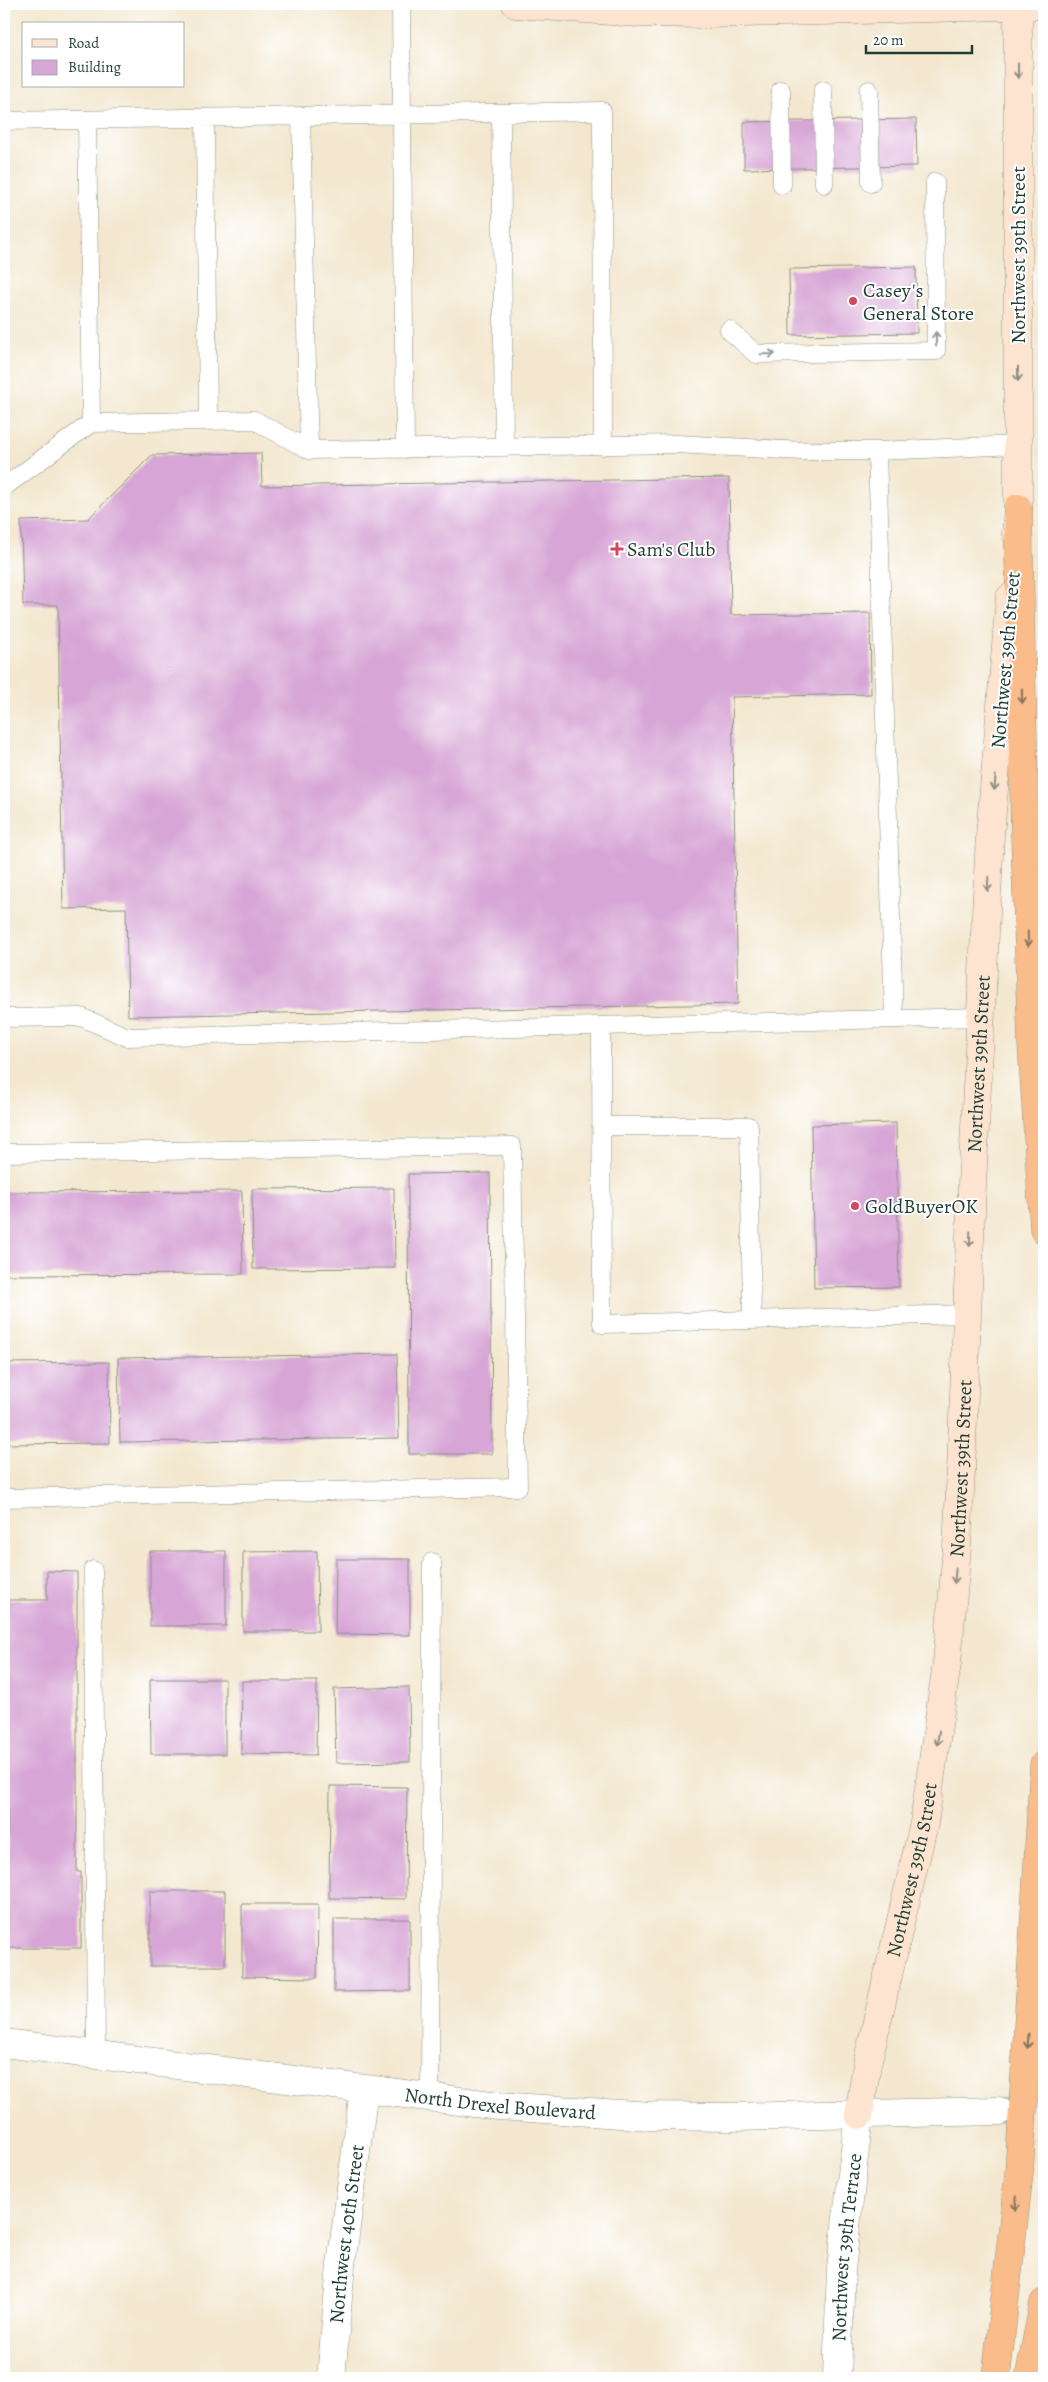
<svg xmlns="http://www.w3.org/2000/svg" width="1048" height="2382" font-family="Alegreya,serif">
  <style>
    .building { fill: #d7a5d6 }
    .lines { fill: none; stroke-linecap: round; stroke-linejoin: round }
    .tertiary-tunnel { stroke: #c9c5b0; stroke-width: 28; stroke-dasharray: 28 14; stroke-linecap: butt }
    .service-casing { stroke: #899282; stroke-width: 19 }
    .minor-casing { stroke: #899282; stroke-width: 29 }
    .tertiary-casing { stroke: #899282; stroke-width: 29 }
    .secondary-casing { stroke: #899282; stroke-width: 29 }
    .motorway-casing { stroke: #899282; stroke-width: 29 }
    .service { stroke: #fff; stroke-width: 18 }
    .minor { stroke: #fff; stroke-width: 28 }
    .tertiary { stroke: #fff; stroke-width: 28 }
    .secondary { stroke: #fde4d1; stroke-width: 28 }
    .motorway { stroke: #fabc8b; stroke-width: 28 }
    .oneway { stroke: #8e9082 }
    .oneway2 { stroke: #8f9e9a }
    .oneway3 { stroke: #82765b }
    .poi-dot { fill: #d1495b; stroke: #fff; stroke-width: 2 }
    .labels { text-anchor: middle; stroke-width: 4; stroke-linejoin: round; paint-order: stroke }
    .street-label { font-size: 20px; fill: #1f3d34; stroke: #fff }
    .poi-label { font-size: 20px; fill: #1f3d34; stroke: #fff; text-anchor: start }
  </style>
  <rect width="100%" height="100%" fill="#fff"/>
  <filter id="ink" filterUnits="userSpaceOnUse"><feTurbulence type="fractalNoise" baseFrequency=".02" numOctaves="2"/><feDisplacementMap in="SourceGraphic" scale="10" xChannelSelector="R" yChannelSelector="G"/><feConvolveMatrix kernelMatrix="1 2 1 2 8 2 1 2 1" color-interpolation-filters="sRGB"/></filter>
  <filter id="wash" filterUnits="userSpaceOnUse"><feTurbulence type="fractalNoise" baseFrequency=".0096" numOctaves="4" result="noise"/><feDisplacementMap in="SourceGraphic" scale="20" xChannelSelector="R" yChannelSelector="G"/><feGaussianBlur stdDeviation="1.12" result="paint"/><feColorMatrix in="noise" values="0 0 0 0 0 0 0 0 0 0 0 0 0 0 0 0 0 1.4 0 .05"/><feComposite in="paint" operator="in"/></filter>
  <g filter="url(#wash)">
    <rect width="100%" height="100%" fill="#f3e7cf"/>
    <g id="blocks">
      <path class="building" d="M916 119 917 166 744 169V122Z
        M916 267 917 333 790 335 789 269Z
        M261 453 262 486 729 478 731 615 870 613 871 694 732 697 738 1004 128 1016 126 908 63 909 58 605H23L21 521 88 519 152 455Z
        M896 1123 899 1287 814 1288 811 1125Z
        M490 1173 492 1454H409L408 1174Z
        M394 1188 395 1268 253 1269 252 1189Z
        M242 1191 243 1274 4 1275V1192Z
        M397 1354 399 1438 120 1442 118 1358Z
        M109 1362 110 1443 4 1444V1363Z
        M150 1551H226V1626H150Z
        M317 1551 318 1631H243V1552Z
        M336 1559H410V1635L335 1634Z
        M47 1571 77 1572V1872H81V1948H8L7 1600H47Z
        M150 1679H225V1754H151Z
        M242 1681H317L316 1755 241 1754Z
        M409 1687 410 1762 336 1763 334 1689Z
        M330 1786 407 1787 406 1899 329 1898Z
        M150 1891H225V1966H150Z
        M242 1904H318L317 1978 242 1977Z
        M334 1919H410V1991L334 1992Z"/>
    </g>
  </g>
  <g filter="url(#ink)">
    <use href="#blocks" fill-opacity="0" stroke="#899282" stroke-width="1"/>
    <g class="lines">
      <path class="tertiary-tunnel" d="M1001 2111 1044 2110"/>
      <defs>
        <path id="service" d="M401 4 405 449
          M781 90 782 185
          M823 90 824 184
          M869 90 871 183
          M501 113 504 447
          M301 116 309 450
          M205 118 208 421
          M87 120 91 423
          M4 121 602 111 603 446
          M729 330 756 354 936 351 935 182
          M877 451 894 1019
          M4 487 91 423 254 420 309 450 677 444 803 451H877L1018 445
          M4 1016V1018L81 1017 127 1037 982 1017
          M601 1026 602 1324 967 1314
          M601 1126H749L752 1319
          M4 1153 512 1146 518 1487 4 1498
          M93 1570 96 2056
          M430 2098 432 1562"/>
        <g id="minor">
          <path id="s1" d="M331 2378 341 2265 364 2090"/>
        </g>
        <g id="tertiary">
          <path id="s2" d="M4 2043 499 2106 651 2116 731 2117 999 2111"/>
          <path id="s3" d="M837 2378 841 2269 859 2115"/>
        </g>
        <g id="secondary">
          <path d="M516 4 639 13 705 14 1044 5"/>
          <path d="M1016 533 1018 508V4"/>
          <path id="s4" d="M859 2115 867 2064 924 1823 947 1663 957 1547 961 1471 972 1185 990 836 1010 598"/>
        </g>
        <path id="motorway" d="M1018 508 1025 838 1032 1045 1044 1229
          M996 2378 1019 2173 1044 1765
          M1029 2378 1044 2303"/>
      </defs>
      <use href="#service" class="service-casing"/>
      <use href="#minor" class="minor-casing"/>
      <use href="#tertiary" class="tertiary-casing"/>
      <use href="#secondary" class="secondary-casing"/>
      <use href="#motorway" class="motorway-casing"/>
      <use href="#service" class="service"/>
      <use href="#minor" class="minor"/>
      <use href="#tertiary" class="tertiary"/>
      <use href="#secondary" class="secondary"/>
      <use href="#motorway" class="motorway"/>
    </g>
    <defs><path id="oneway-shaft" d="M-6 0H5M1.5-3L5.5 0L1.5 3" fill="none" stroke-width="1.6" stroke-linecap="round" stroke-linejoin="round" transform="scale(1.25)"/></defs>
    <g class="oneway">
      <use href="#oneway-shaft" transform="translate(1018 71) rotate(90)"/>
      <use href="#oneway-shaft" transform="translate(1018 374) rotate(90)"/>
      <use href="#oneway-shaft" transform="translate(995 783) rotate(95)"/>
      <use href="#oneway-shaft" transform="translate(988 884) rotate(93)"/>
      <use href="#oneway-shaft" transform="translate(970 1239) rotate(92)"/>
      <use href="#oneway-shaft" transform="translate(955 1576) rotate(95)"/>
      <use href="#oneway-shaft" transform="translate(938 1738) rotate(98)"/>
    </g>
    <g class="oneway2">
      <use href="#oneway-shaft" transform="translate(936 339) rotate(-91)"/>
      <use href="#oneway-shaft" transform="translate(768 354) rotate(-1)"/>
    </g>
    <g class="oneway3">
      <use href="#oneway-shaft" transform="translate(1022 696) rotate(89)"/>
      <use href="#oneway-shaft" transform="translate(1028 939) rotate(88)"/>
      <use href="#oneway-shaft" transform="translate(1028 2041) rotate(94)"/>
      <use href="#oneway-shaft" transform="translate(1016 2203) rotate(96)"/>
    </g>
  </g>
  <g class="poi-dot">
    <circle cx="853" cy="301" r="5"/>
    <path d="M614.5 541.5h5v5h5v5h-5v5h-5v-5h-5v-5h5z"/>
    <circle cx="855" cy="1206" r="5"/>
  </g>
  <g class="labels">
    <g class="street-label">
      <text transform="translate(1018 255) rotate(-90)" y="7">Northwest 39th Street</text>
      <text transform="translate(1005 660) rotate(-85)" y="7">Northwest 39th Street</text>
      <text dy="7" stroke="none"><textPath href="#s4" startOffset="1061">Northwest 39th Street</textPath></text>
      <text dy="7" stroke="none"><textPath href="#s4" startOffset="656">Northwest 39th Street</textPath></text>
      <text dy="7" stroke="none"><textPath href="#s4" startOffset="251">Northwest 39th Street</textPath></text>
      <text dy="7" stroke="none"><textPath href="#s2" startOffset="500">North Drexel Boulevard</textPath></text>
      <text dy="7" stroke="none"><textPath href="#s1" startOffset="145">Northwest 40th Street</textPath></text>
      <text dy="7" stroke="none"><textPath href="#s3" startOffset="131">Northwest 39th Terrace</textPath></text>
    </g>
    <g class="poi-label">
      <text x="863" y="297">Casey's<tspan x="863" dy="23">General Store</tspan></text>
      <text x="627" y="556">Sam's Club</text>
      <text x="865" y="1213">GoldBuyerOK</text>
    </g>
  </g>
  <rect width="1048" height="2382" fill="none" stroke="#fff" stroke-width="20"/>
  <rect x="22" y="22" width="162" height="65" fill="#ffffff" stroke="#a5b1ae"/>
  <rect x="32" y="39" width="25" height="8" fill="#fde4d1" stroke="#a5b1ae"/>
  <text x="68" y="48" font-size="15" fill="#1f3d34">Road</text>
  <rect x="32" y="60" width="25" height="15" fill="#d7a5d6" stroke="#a5b1ae"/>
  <text x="68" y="72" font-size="15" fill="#1f3d34">Building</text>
  <path d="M866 45v8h106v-8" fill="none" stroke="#1f3d34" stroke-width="2.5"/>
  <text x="873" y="45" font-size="15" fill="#1f3d34" stroke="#ffffff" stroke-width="4" paint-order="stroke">20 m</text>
</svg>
